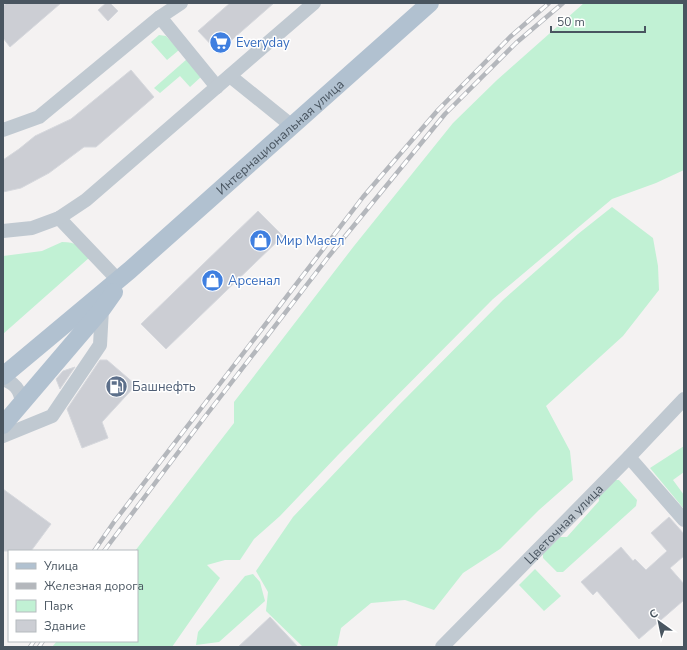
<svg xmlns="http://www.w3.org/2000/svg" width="687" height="650" font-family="'Nunito Sans',sans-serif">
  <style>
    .green { fill: #c1f1d4 }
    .building { fill: #ccced4; stroke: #d6d8dd }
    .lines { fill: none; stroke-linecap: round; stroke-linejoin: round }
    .minor { stroke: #c0c9d1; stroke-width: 14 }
    .major { stroke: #b1c1d0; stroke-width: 18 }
    .rail-casing { stroke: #b4b7bc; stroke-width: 4.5 }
    .rail { stroke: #fff; stroke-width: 3; stroke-dasharray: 9; stroke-linecap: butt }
    .labels { text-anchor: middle; stroke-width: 3; stroke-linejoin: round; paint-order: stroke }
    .shop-label { font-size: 13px; fill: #366cbe; stroke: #fff; text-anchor: start }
    .street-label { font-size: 13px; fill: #495560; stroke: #fff }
    .service-label { font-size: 13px; fill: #4e5e75; stroke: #fff; text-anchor: start }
  </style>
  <rect width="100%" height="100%" fill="#f4f2f2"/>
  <path class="green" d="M584 3H684V170L656 183 612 199 493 299 338 455 280 516 254 539 240 560H225L207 565 220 578 172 647H52L57 641H137V551H135L234 423V402L354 246 453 123 497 80Z
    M159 35 166 36 179 50 167 60 151 42Z
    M187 59 202 76 190 87 180 76 160 93 154 88Z
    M612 207 653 238 658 266 659 290 623 336 546 406 570 451 573 480 539 510 500 549 463 573 434 610 405 600 371 603 341 628 337 647H303L266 611 268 592 256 571 293 517 398 406 503 300 578 234Z
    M62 242C77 242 81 247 90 257L3 334V256L42 251Z
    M684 446V472L673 480 684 495V509L650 468Z
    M613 480H619L637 500 636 506 563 572H557L543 558V554L560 537H567L599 501 598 493Z
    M535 569 561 596 544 611 519 585Z
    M253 574 260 582 265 601 219 642 196 645 198 632 245 576Z"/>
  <path class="building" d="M7 3H61L10 47 3 38V6Z
    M106 3H110L118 11 108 21 98 10Z
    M230 3H274L218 52 198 31Z
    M131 70 154 97 96 147H84L49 173 21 188 3 192V160L19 149 35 136 71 119Z
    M258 211 283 236 166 349 141 324Z
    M100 360H107L136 385 102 422 108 438 82 448 67 409Z
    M75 367 60 389 56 379 63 371Z
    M3 489 51 524 31 551H3Z
    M669 517 684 534V556L670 568 684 584V600L639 639 597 591 593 595 581 582 621 547 633 561 635 559 646 570 667 551 651 533Z
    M270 617 298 647H238Z"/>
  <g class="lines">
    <g class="minor">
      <path d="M160 17 217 87"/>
      <path d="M230 76 292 126"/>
      <path d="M3 130 39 117 160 17 181 3"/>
      <path d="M59 218 118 280"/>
      <path d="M3 231 32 228 59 218 86 200 314 3"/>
      <path d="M3 379C15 383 20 390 22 402"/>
      <path d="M3 436 52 416 100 345 102 309"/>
      <path d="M629 457 684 520"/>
      <path id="s1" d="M442 647 629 457 684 399"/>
    </g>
    <g class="major">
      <path id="s2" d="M3 376 130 270 430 3"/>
      <path d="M3 425 102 309 114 292"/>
    </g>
    <defs>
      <path id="rail" d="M94 551 114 522 363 197 438 110 510 37 549 3
        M104 551 204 418 329 256 445 114 516 43 563 3
        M30 647 34 641
        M39 647 43 641"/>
    </defs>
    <use href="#rail" class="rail-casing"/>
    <use href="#rail" class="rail"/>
  </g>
  <defs>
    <symbol id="supermarket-disc" viewBox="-11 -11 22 22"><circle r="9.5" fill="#3f7fe0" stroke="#fff"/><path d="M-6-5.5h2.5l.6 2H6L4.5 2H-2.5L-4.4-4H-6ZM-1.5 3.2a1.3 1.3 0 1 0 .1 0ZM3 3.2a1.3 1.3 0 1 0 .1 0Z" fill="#fff"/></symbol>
    <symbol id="shop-disc" viewBox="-11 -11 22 22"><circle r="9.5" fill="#3f7fe0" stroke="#fff"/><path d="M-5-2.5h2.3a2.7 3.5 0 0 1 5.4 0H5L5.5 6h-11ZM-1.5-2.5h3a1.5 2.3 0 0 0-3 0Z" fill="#fff"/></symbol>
    <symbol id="fuel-disc" viewBox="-11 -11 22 22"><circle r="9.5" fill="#5c6f8a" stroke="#fff"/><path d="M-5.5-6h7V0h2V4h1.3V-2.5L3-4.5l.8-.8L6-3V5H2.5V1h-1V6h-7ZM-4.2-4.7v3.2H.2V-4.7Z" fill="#fff"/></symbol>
  </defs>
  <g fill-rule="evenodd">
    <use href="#supermarket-disc" x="208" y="30" width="25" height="25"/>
    <use href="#shop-disc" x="248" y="228" width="25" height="25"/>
    <use href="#shop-disc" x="200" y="268" width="25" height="25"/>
    <use href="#fuel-disc" x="104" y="374" width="25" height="25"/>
  </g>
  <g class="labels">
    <g class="shop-label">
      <text x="236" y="47">Everyday</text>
      <text x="276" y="245">Мир Масел</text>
      <text x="228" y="285">Арсенал</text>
    </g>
    <g class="street-label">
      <text dy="5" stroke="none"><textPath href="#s2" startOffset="366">Интернациональная улица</textPath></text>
      <text dy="5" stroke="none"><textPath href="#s1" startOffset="173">Цветочная улица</textPath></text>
    </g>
    <g class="service-label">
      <text x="132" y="391">Башнефть</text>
    </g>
  </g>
  <rect width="687" height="650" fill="none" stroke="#495560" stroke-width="8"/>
  <rect x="8" y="550" width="130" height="92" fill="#ffffff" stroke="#b6bbbf"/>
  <rect x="16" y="563" width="20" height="6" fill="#b1c1d0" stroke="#b6bbbf"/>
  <text x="44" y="570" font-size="12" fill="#495560">Улица</text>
  <rect x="16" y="583" width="20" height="6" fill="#b4b7bc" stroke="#b6bbbf"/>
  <text x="44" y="590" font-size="12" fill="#495560">Железная дорога</text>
  <rect x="16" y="600" width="20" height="12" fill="#c1f1d4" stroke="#b6bbbf"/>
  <text x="44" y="610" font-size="12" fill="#495560">Парк</text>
  <rect x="16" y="620" width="20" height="12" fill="#ccced4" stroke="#b6bbbf"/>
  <text x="44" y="630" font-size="12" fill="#495560">Здание</text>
  <g transform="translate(659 622) rotate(327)" stroke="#ffffff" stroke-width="3" paint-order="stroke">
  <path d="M0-3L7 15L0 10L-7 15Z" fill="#495560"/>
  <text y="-6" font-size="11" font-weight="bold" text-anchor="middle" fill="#495560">С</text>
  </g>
  <path d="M551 26v6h94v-6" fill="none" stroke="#495560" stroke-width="2"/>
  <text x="557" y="26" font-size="12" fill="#495560" stroke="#ffffff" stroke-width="3" paint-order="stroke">50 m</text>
</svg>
